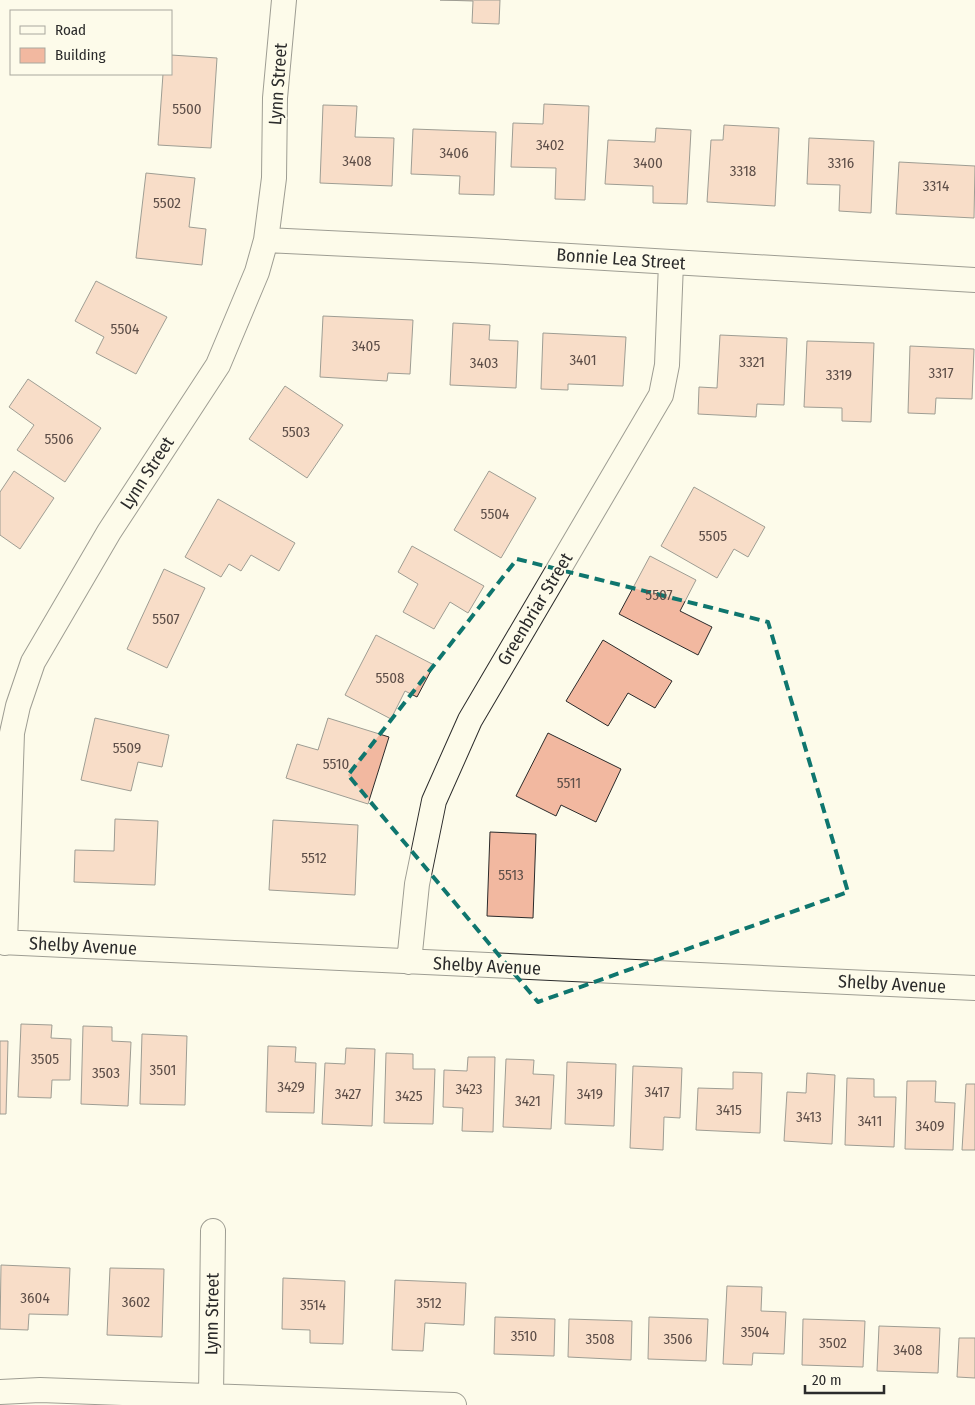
<svg xmlns="http://www.w3.org/2000/svg" width="975" height="1405" font-family="'Fira Sans Condensed',sans-serif">
  <style>
    .building { fill: #f2b8a0; stroke: #2b2b2b }
    .lines { fill: none; stroke-linecap: round; stroke-linejoin: round }
    .minor-casing { stroke: #2b2b2b; stroke-width: 26 }
    .minor { stroke: #fdfbea; stroke-width: 24 }
    .marked { fill: none; stroke: #0f766e; stroke-width: 4; stroke-dasharray: 10 6; stroke-linejoin: round }
    .labels { text-anchor: middle; stroke-width: 4; stroke-linejoin: round; paint-order: stroke }
    .number-label { font-size: 15px; fill: #5d4e48 }
    .street-label { font-size: 18px; fill: #2b2b2b; stroke: #fdfbea }
  </style>
  <rect width="100%" height="100%" fill="#fdfbea"/>
  <path class="building" d="M440 0H500L499 24 472 23 473 1Z
    M171 55 217 58 211 148 158 145 163 74H171Z
    M544 104 589 106 585 200 555 199 556 168 511 167 513 123 543 124Z
    M323 105 357 106 355 137 394 138 392 186 320 183Z
    M724 125 779 128 775 206 707 202 711 140H723Z
    M656 128 691 130 687 204 653 203V186L605 184 608 140 655 142Z
    M413 129 496 132 494 195 459 194 460 176 411 174Z
    M809 138 874 141 871 213 839 211 840 185 807 184Z
    M899 162 975 166 974 218 896 214Z
    M146 173 195 178 189 227 206 229 202 265 136 258Z
    M96 281 167 317 136 374 96 353 104 337 75 321Z
    M323 316 413 320 410 374 388 373 387 381 320 377Z
    M453 323 490 325 489 340 518 341 516 388 450 385Z
    M543 333 626 337 623 386 568 384V390L541 389Z
    M720 335 787 338 784 405 757 404 756 417 698 414 699 387 717 388Z
    M807 341 874 343 871 422 842 421V408L804 407Z
    M910 346 974 349 972 399 936 398 935 414 908 413Z
    M28 379 101 428 65 482 17 450 34 425 9 407Z
    M285 386 343 425 307 478 249 439Z
    M14 471 54 498 20 549 0 535V492Z
    M489 471 536 498 501 558 454 530Z
    M694 487 765 527 748 557 734 549 717 578 661 546Z
    M218 499 295 543 279 571 251 555 241 571 229 564 221 577 185 557Z
    M412 546 484 586 468 613 450 602 434 629 403 612 418 584 398 572Z
    M650 556 696 580 680 611 712 627 698 655 619 614Z
    M164 569 205 588 167 668 127 649Z
    M376 635 434 665 417 697 405 691 391 719 345 695Z
    M603 640 672 681 655 708 628 693 608 726 566 701Z
    M95 718 169 735 162 767 138 762 131 791 81 780Z
    M328 718 389 737 368 804 286 778 297 744 318 750Z
    M548 733 621 769 596 822 561 805 556 816 516 796Z
    M115 819 158 821 155 885 74 882 75 850 114 851Z
    M273 820 358 825 355 895 269 890Z
    M490 832 536 834 533 918 487 916Z
    M21 1024 52 1025 51 1038 71 1039 70 1080H52L51 1098 18 1097Z
    M83 1026 112 1027V1041L131 1042 128 1106 81 1104Z
    M142 1034 187 1036 185 1105 140 1104Z
    M0 1041H8L6 1114H0Z
    M268 1046 296 1047 295 1062 316 1063 314 1113 266 1112Z
    M346 1048 375 1049 372 1126 322 1124 325 1063 345 1064Z
    M386 1053 413 1054V1069H435L433 1124 384 1123Z
    M468 1057H495L493 1132 462 1131 463 1108 443 1107 444 1070 467 1071Z
    M506 1059 534 1060 533 1074 554 1075 551 1129 503 1127Z
    M567 1062 616 1064 614 1126 565 1124Z
    M633 1066 682 1068 680 1118 664 1117 663 1150 630 1148Z
    M733 1072 762 1073 760 1133 696 1130 698 1088 733 1089Z
    M807 1073 835 1075 832 1144 784 1141 787 1092 806 1093Z
    M847 1078 874 1079V1097H896L894 1147 845 1145Z
    M907 1081H936L935 1102 955 1103 953 1150 905 1149Z
    M966 1084H975V1150H962Z
    M1 1265 70 1268 68 1315 29 1314 28 1330 0 1329Z
    M110 1268 164 1269 162 1337 107 1335Z
    M283 1278 345 1281 343 1344 310 1343V1330L282 1329Z
    M395 1280 466 1283 464 1325 425 1323 423 1351 392 1350Z
    M727 1286 762 1287 761 1311 786 1312 784 1354 753 1353 752 1365 723 1364Z
    M495 1317 555 1319 554 1356 494 1354Z
    M649 1317 708 1319 706 1361 648 1359Z
    M569 1319 632 1321 631 1360 568 1357Z
    M803 1319 865 1321 863 1367 802 1365Z
    M879 1326 940 1328 938 1373 877 1371Z
    M959 1338H975V1378L957 1377Z"/>
  <g class="lines">
    <defs>
      <path id="minor" d="M266 240 471 250 975 280
        M0 942 975 988
        M5 943 12 733 18 706 33 662 109 532 218 365 257 272 266 240 274 178 275 98 284 0
        M409 962 417 884 434 801 470 720 661 395 667 365 671 263
        M0 1392 40 1390 454 1405
        M211 1397 213 1231"/>
    </defs>
    <use href="#minor" class="minor-casing"/>
    <use href="#minor" class="minor"/>
  </g>
  <path d="M0 0H975V1405H0ZM517 559 768 622 848 892 538 1002 348 775Z" fill="#fdfbea" fill-opacity=".55" fill-rule="evenodd"/>
  <path class="marked" d="M517 559 768 622 848 892 538 1002 348 775Z"/>
  <g class="labels">
    <g class="number-label">
      <text x="187" y="114">5500</text>
      <text x="550" y="150">3402</text>
      <text x="454" y="158">3406</text>
      <text x="357" y="166">3408</text>
      <text x="648" y="168">3400</text>
      <text x="841" y="168">3316</text>
      <text x="743" y="176">3318</text>
      <text x="936" y="191">3314</text>
      <text x="167" y="208">5502</text>
      <text x="125" y="334">5504</text>
      <text x="366" y="351">3405</text>
      <text x="583" y="365">3401</text>
      <text x="752" y="367">3321</text>
      <text x="484" y="368">3403</text>
      <text x="941" y="378">3317</text>
      <text x="839" y="380">3319</text>
      <text x="296" y="437">5503</text>
      <text x="59" y="444">5506</text>
      <text x="495" y="519">5504</text>
      <text x="713" y="541">5505</text>
      <text x="659" y="600">5507</text>
      <text x="166" y="624">5507</text>
      <text x="390" y="683">5508</text>
      <text x="127" y="753">5509</text>
      <text x="336" y="769">5510</text>
      <text x="569" y="788">5511</text>
      <text x="314" y="863">5512</text>
      <text x="511" y="880">5513</text>
      <text x="45" y="1064">3505</text>
      <text x="163" y="1075">3501</text>
      <text x="106" y="1078">3503</text>
      <text x="291" y="1092">3429</text>
      <text x="469" y="1094">3423</text>
      <text x="657" y="1097">3417</text>
      <text x="348" y="1099">3427</text>
      <text x="590" y="1099">3419</text>
      <text x="409" y="1101">3425</text>
      <text x="528" y="1106">3421</text>
      <text x="729" y="1115">3415</text>
      <text x="809" y="1122">3413</text>
      <text x="870" y="1126">3411</text>
      <text x="930" y="1131">3409</text>
      <text x="35" y="1303">3604</text>
      <text x="136" y="1307">3602</text>
      <text x="429" y="1308">3512</text>
      <text x="313" y="1310">3514</text>
      <text x="755" y="1337">3504</text>
      <text x="524" y="1341">3510</text>
      <text x="600" y="1344">3508</text>
      <text x="678" y="1344">3506</text>
      <text x="833" y="1348">3502</text>
      <text x="908" y="1355">3408</text>
    </g>
    <g class="street-label">
      <text transform="translate(278 84) rotate(-86)" y="6">Lynn Street</text>
      <text transform="translate(621 259) rotate(4)" y="6">Bonnie Lea Street</text>
      <text transform="translate(147 473) rotate(-57)" y="6">Lynn Street</text>
      <text transform="translate(535 609) rotate(-59)" y="6">Greenbriar Street</text>
      <text transform="translate(83 946) rotate(3)" y="6">Shelby Avenue</text>
      <text transform="translate(487 966) rotate(3)" y="6">Shelby Avenue</text>
      <text transform="translate(892 984) rotate(3)" y="6">Shelby Avenue</text>
      <text transform="translate(212 1314) rotate(-89)" y="6">Lynn Street</text>
    </g>
  </g>
  <rect x="10" y="10" width="162" height="65" fill="#fdfbea" stroke="#a9a89e"/>
  <rect x="20" y="26" width="25" height="8" fill="#fdfbea" stroke="#a9a89e"/>
  <text x="55" y="35" font-size="15" fill="#2b2b2b">Road</text>
  <rect x="20" y="48" width="25" height="15" fill="#f2b8a0" stroke="#a9a89e"/>
  <text x="55" y="60" font-size="15" fill="#2b2b2b">Building</text>
  <path d="M805 1385v8h79v-8" fill="none" stroke="#2b2b2b" stroke-width="2.5"/>
  <text x="812" y="1385" font-size="15" fill="#2b2b2b" stroke="#fdfbea" stroke-width="4" paint-order="stroke">20 m</text>
</svg>
